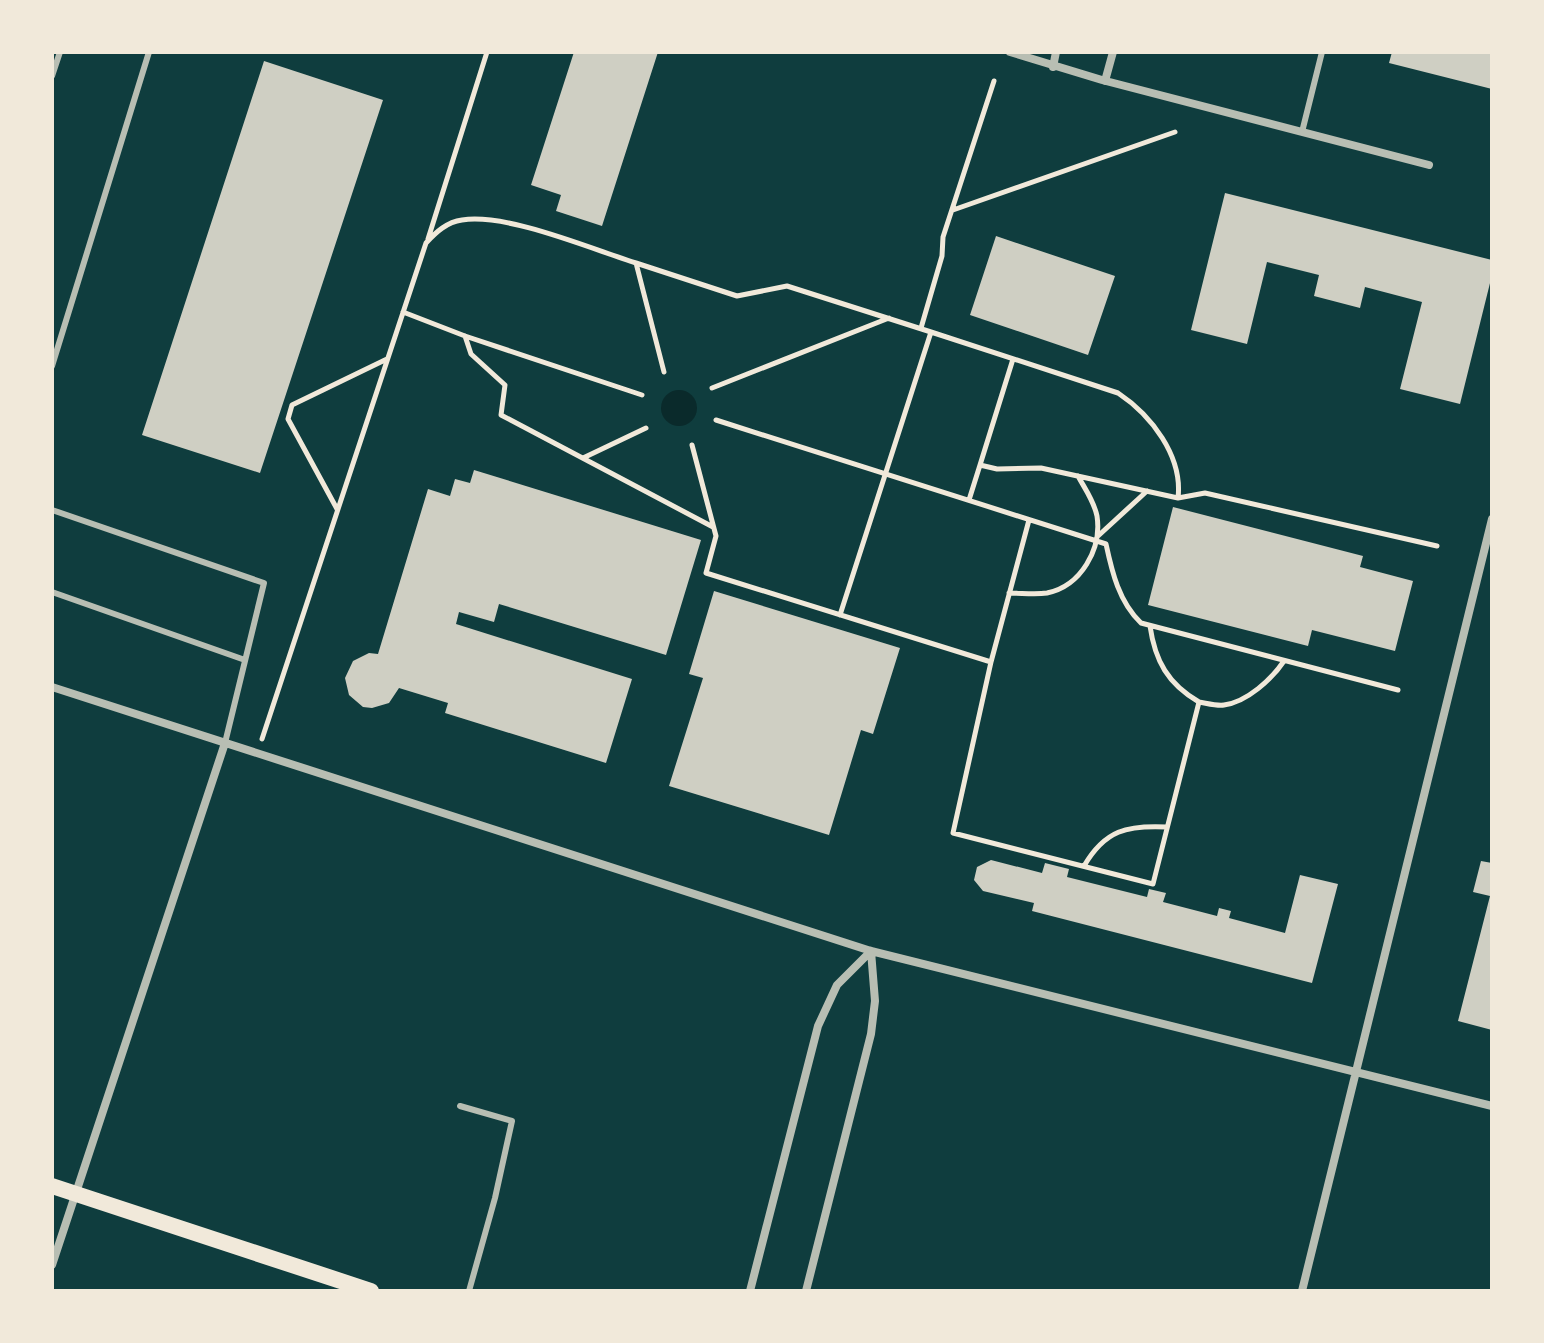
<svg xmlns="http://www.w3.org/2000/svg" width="1544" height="1343" font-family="'Public Sans',sans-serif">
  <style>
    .water { fill: #0a2a2b }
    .building { fill: #cfcfc3 }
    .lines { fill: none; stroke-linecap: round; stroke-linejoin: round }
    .path { stroke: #f1e9da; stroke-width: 5 }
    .service { stroke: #b8beb3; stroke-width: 6 }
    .minor { stroke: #b8beb3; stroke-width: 8 }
    .secondary { stroke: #f1e9da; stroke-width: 16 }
  </style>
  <rect width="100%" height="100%" fill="#0f3d3e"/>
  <path class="water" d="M661 408a18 18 0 1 1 36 0a18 18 0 1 1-36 0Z"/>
  <path class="building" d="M574 52H658L602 226 556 211 561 195 531 185Z
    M1392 52H1492V89L1389 63Z
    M264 61 383 100 260 473 142 435Z
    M1225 193 1492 260V275L1460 404 1400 389 1422 302 1365 287 1360 308 1314 296 1319 275 1267 262 1247 344 1191 330Z
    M996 236 1115 276 1088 355 970 315Z
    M474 470 701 540 666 655 499 604 494 622 459 612 456 624 632 679 606 763 445 713 448 703 399 688 389 703 372 708 363 707 349 695 345 678 353 661 369 653 378 654 428 489 450 496 455 479 470 483Z
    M1173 507 1363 556 1360 567 1413 581 1395 651 1312 630 1308 646 1148 605Z
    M714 591 900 648 873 734 861 730 829 835 669 786 703 678 689 674Z
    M991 860 1042 873 1045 863 1069 869 1067 877 1147 897 1149 889 1166 893 1163 902 1217 916 1219 908 1231 911 1229 918 1285 933 1300 875 1338 884 1312 983 1032 911 1034 903 983 891 974 880 977 867Z
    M1481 861 1492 863V1030L1458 1021 1490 896 1473 892Z"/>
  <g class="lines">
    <path class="path" d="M953 210 1175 132
      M428 239 487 52
      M636 263 737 296 787 286 931 332
      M403 312 465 336 642 395
      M921 328 942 256 943 237 994 81
      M465 336 471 354 505 385 501 415 713 527
      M712 388 889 318
      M716 420 1106 544C1112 572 1119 602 1141 623L1398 690
      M692 445 716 536 706 573 991 662 1029 520
      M583 458 646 428
      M980 465 1013 359
      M1178 498 1205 493 1437 546
      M337 509 288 419 292 405 387 359
      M1098 536 1147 491
      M1009 593C1022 593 1035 595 1047 593 1081 586 1102 549 1097 516 1094 501 1085 489 1078 476
      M840 615 931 332 1118 393C1151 415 1183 456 1178 498L1041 468 997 469 980 465 969 500
      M1150 626C1155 661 1168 684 1199 702
      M991 662 953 833 1153 884 1199 702C1206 703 1216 706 1224 705 1247 702 1272 679 1284 661
      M262 739 426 243C436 232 447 222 462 220 507 213 589 248 636 263L664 372
      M1084 866C1105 830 1127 825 1167 827"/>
    <path class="service" d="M52 76 60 52
      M1302 132 1322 52
      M52 366 149 52
      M52 510 264 583 225 743
      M52 592 245 660
      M460 1106 512 1121 495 1198 469 1291"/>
    <path class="minor" d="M1010 52 1102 80 1429 165
      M1053 67 1056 52
      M1105 81 1113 52
      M52 687 871 951 1492 1106
      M52 1265 225 743
      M750 1291 818 1026 837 985 871 951
      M806 1291 871 1034 875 1001 871 951
      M1302 1291 1492 519"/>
    <path class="secondary" d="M52 1186 371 1291"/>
  </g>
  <rect width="1544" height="1343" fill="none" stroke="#f1e9da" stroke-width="108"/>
</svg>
